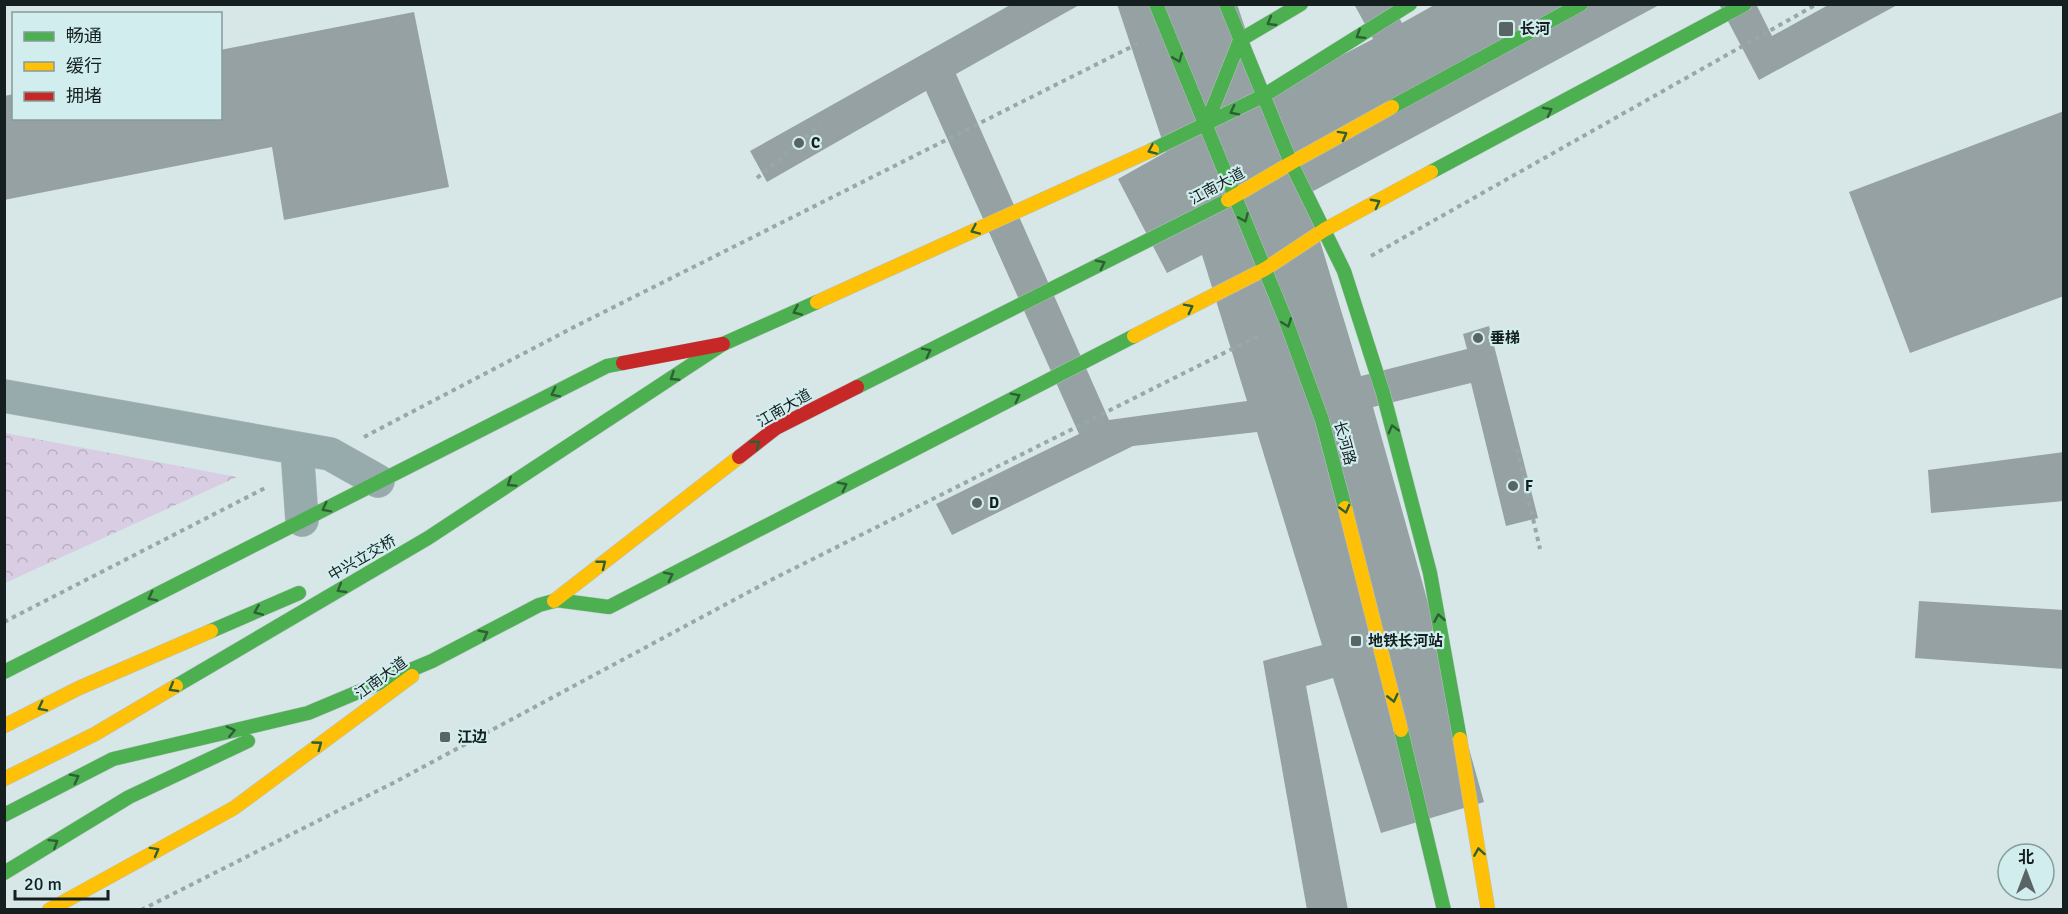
<svg xmlns="http://www.w3.org/2000/svg" width="2068" height="914" font-family="Signika,'Noto Sans SC',sans-serif">
  <style>
    .park { fill: url(#park-crowns) }
    .building { fill: #95a1a2 }
    .lines { fill: none; stroke-linecap: round; stroke-linejoin: round }
    .street-casing { stroke: #b6c1c2; stroke-width: 34 }
    .fast-casing { stroke: #b6c1c2; stroke-width: 15 }
    .slow-casing { stroke: #b6c1c2; stroke-width: 15 }
    .jam-casing { stroke: #b6c1c2; stroke-width: 15 }
    .path { stroke: #98a7a8; stroke-width: 4; stroke-dasharray: 4.5 4.5; stroke-linecap: butt }
    .street { stroke: #97abac; stroke-width: 33 }
    .fast { stroke: #4caf50; stroke-width: 14 }
    .slow { stroke: #ffc107; stroke-width: 14 }
    .jam { stroke: #c62828; stroke-width: 14 }
    .oneway { stroke: #2e6035 }
    .poi-dot { fill: #596565; stroke: #d1edee; stroke-width: 2 }
    .labels { text-anchor: middle; stroke-width: 4.5; stroke-linejoin: round; paint-order: stroke }
    .poi-label { font-size: 15px; font-weight: bold; fill: #151f1f; stroke: #d1edee; text-anchor: start }
    .street-label { font-size: 15px; fill: #151f1f; stroke: #d1edee }
  </style>
  <defs>
    <pattern id="park-crowns" width="20" height="18" patternUnits="userSpaceOnUse" patternTransform="scale(1.5)"><rect width="20" height="18" fill="#d8cde2"/><path d="M2 6a3 3 0 1 1 6 0M12 15a3 3 0 1 1 6 0" fill="none" stroke="#b8b0c1"/></pattern>
  </defs>
  <rect width="100%" height="100%" fill="#d7e7e8"/>
  <path class="park" d="M4 433H5L237 477 5 583Z"/>
  <path class="building" d="M1012 4H1081L956 74 1109 420 1247 401 1202 255 1167 273 1118 179 1166 152 1117 4H1237L1267 94 1373 39 1354 4H1392L1402 23 1436 4H1661L1306 195 1361 376 1467 349 1463 334 1489 326 1538 518 1506 526 1471 383 1373 407 1484 802 1381 833 1333 678 1306 686 1348 910H1307L1263 661 1322 645 1257 432 1133 446 952 535 936 504 1079 434 926 91 767 182 750 151Z
    M1719 4H1756L1772 36 1830 4H1899L1759 80Z
    M414 12 449 187 284 220 272 147 4 200V96L14 94V118H220V50Z
    M2064 111V296L1910 353 1849 192Z
    M2064 452V501L1931 513 1928 470Z
    M1919 601 2064 610V669L1915 658Z"/>
  <g class="lines">
    <defs>
      <path id="street" d="M4 396 330 454 378 481
        M297 449 302 520"/>
      <path id="fast" d="M1156 4 1286 321 1322 420 1345 508
        M1226 4 1291 163 1344 271 1383 393 1430 573 1460 739
        M1392 107 1581 4
        M1206 125 1240 40 1301 4
        M1152 150 1263 96 1410 4
        M1431 172 1745 4
        M857 387 1228 200
        M556 600 609 607 1134 336
        M211 631 299 593
        M4 672 607 366 623 363
        M176 686 428 538 723 344 817 302
        M1401 730 1444 910
        M4 815 113 759 308 713 432 661 539 605 554 601
        M4 873 129 797 248 741"/>
      <path id="slow" d="M1228 200 1291 163 1392 107
        M817 302 1152 150
        M1134 336 1265 269 1324 230 1431 172
        M1345 508 1401 730
        M554 601 739 457
        M4 726 79 688 211 631
        M1460 739 1488 910
        M4 779 95 734 176 686
        M49 910 234 808 412 676"/>
      <path id="jam" d="M623 363 723 344
        M739 457 776 428 857 387"/>
    </defs>
    <use href="#street" class="street-casing"/>
    <use href="#fast" class="fast-casing"/>
    <use href="#slow" class="slow-casing"/>
    <use href="#jam" class="jam-casing"/>
    <path class="path" d="M757 178 820 125
      M1371 256 1817 4
      M364 437 576 326 1139 43
      M1517 449 1540 549
      M4 622 267 487
      M141 910 395 782 771 580 1258 336"/>
    <use href="#street" class="street"/>
    <use href="#fast" class="fast"/>
    <use href="#slow" class="slow"/>
    <use href="#jam" class="jam"/>
  </g>
  <defs><path id="oneway-chevron" d="M-2-3.5L2.5 0L-2 3.5" fill="none" stroke-width="1.6" stroke-linecap="round" stroke-linejoin="round" transform="scale(1.5)"/></defs>
  <g class="oneway">
    <use href="#oneway-chevron" transform="translate(1271 22) rotate(150)"/>
    <use href="#oneway-chevron" transform="translate(1360 35) rotate(148)"/>
    <use href="#oneway-chevron" transform="translate(1178 58) rotate(68)"/>
    <use href="#oneway-chevron" transform="translate(1234 111) rotate(153)"/>
    <use href="#oneway-chevron" transform="translate(1548 111) rotate(-28)"/>
    <use href="#oneway-chevron" transform="translate(1343 135) rotate(-29)"/>
    <use href="#oneway-chevron" transform="translate(1152 150) rotate(156)"/>
    <use href="#oneway-chevron" transform="translate(1376 203) rotate(-28)"/>
    <use href="#oneway-chevron" transform="translate(1244 218) rotate(67)"/>
    <use href="#oneway-chevron" transform="translate(975 230) rotate(156)"/>
    <use href="#oneway-chevron" transform="translate(1101 264) rotate(-27)"/>
    <use href="#oneway-chevron" transform="translate(1189 308) rotate(-27)"/>
    <use href="#oneway-chevron" transform="translate(797 311) rotate(156)"/>
    <use href="#oneway-chevron" transform="translate(1287 323) rotate(69)"/>
    <use href="#oneway-chevron" transform="translate(927 352) rotate(-27)"/>
    <use href="#oneway-chevron" transform="translate(674 377) rotate(147)"/>
    <use href="#oneway-chevron" transform="translate(555 393) rotate(153)"/>
    <use href="#oneway-chevron" transform="translate(1016 397) rotate(-27)"/>
    <use href="#oneway-chevron" transform="translate(1393 429) rotate(-105)"/>
    <use href="#oneway-chevron" transform="translate(756 444) rotate(-38)"/>
    <use href="#oneway-chevron" transform="translate(511 483) rotate(147)"/>
    <use href="#oneway-chevron" transform="translate(843 486) rotate(-27)"/>
    <use href="#oneway-chevron" transform="translate(326 508) rotate(153)"/>
    <use href="#oneway-chevron" transform="translate(1345 509) rotate(75)"/>
    <use href="#oneway-chevron" transform="translate(602 564) rotate(-38)"/>
    <use href="#oneway-chevron" transform="translate(669 576) rotate(-27)"/>
    <use href="#oneway-chevron" transform="translate(341 589) rotate(150)"/>
    <use href="#oneway-chevron" transform="translate(152 597) rotate(153)"/>
    <use href="#oneway-chevron" transform="translate(258 611) rotate(157)"/>
    <use href="#oneway-chevron" transform="translate(1439 618) rotate(-100)"/>
    <use href="#oneway-chevron" transform="translate(484 634) rotate(-28)"/>
    <use href="#oneway-chevron" transform="translate(173 688) rotate(150)"/>
    <use href="#oneway-chevron" transform="translate(1393 698) rotate(77)"/>
    <use href="#oneway-chevron" transform="translate(42 707) rotate(153)"/>
    <use href="#oneway-chevron" transform="translate(231 731) rotate(-13)"/>
    <use href="#oneway-chevron" transform="translate(318 745) rotate(-36)"/>
    <use href="#oneway-chevron" transform="translate(75 778) rotate(-27)"/>
    <use href="#oneway-chevron" transform="translate(54 843) rotate(-32)"/>
    <use href="#oneway-chevron" transform="translate(155 851) rotate(-29)"/>
    <use href="#oneway-chevron" transform="translate(1479 852) rotate(-99)"/>
  </g>
  <g class="poi-dot">
    <rect x="1498" y="21" width="16" height="16" rx="3"/>
    <circle cx="799" cy="143" r="6"/>
    <circle cx="1478" cy="338" r="6"/>
    <circle cx="1513" cy="486" r="6"/>
    <circle cx="977" cy="503" r="6"/>
    <rect x="1350" y="635" width="12" height="12" rx="3"/>
    <rect x="439" y="731" width="12" height="12" rx="3"/>
  </g>
  <g class="labels">
    <g class="poi-label">
      <text x="1520" y="34">长河</text>
      <text x="811" y="148">C</text>
      <text x="1490" y="343">垂梯</text>
      <text x="1525" y="491">F</text>
      <text x="989" y="508">D</text>
      <text x="1368" y="646">地铁长河站</text>
      <text x="457" y="742">江边</text>
    </g>
    <g class="street-label">
      <text transform="translate(1217 186) rotate(-28)" y="5">江南大道</text>
      <text transform="translate(784 408) rotate(-30)" y="5">江南大道</text>
      <text transform="translate(1345 443) rotate(75)" y="5">长河路</text>
      <text transform="translate(362 558) rotate(-30)" y="5">中兴立交桥</text>
      <text transform="translate(381 678) rotate(-36)" y="5">江南大道</text>
    </g>
  </g>
  <rect width="2068" height="914" fill="none" stroke="#151f1f" stroke-width="12"/>
  <rect x="12" y="12" width="210" height="108" fill="#d1edee" stroke="#869b9b" stroke-width="1.5"/>
  <rect x="24" y="32" width="30" height="9" fill="#4caf50" stroke="#869b9b" stroke-width="1.5"/>
  <text x="66" y="42" font-size="18" fill="#151f1f">畅通</text>
  <rect x="24" y="62" width="30" height="9" fill="#ffc107" stroke="#869b9b" stroke-width="1.5"/>
  <text x="66" y="72" font-size="18" fill="#151f1f">缓行</text>
  <rect x="24" y="92" width="30" height="9" fill="#c62828" stroke="#869b9b" stroke-width="1.5"/>
  <text x="66" y="102" font-size="18" fill="#151f1f">拥堵</text>
  <g transform="translate(2026 872)"><circle r="28" fill="#d1edee" stroke="#869b9b" stroke-width="1.5"/>
  <path d="M0-4.5L10 22L0 15L-10 22Z" fill="#596565"/>
  <text y="-9" font-size="16" font-weight="bold" text-anchor="middle" fill="#151f1f">北</text>
  </g>
  <path d="M15 890v9h93v-9" fill="none" stroke="#151f1f" stroke-width="3"/>
  <text x="24" y="890" font-size="18" fill="#151f1f" stroke="#d1edee" stroke-width="4.5" paint-order="stroke">20 m</text>
</svg>
